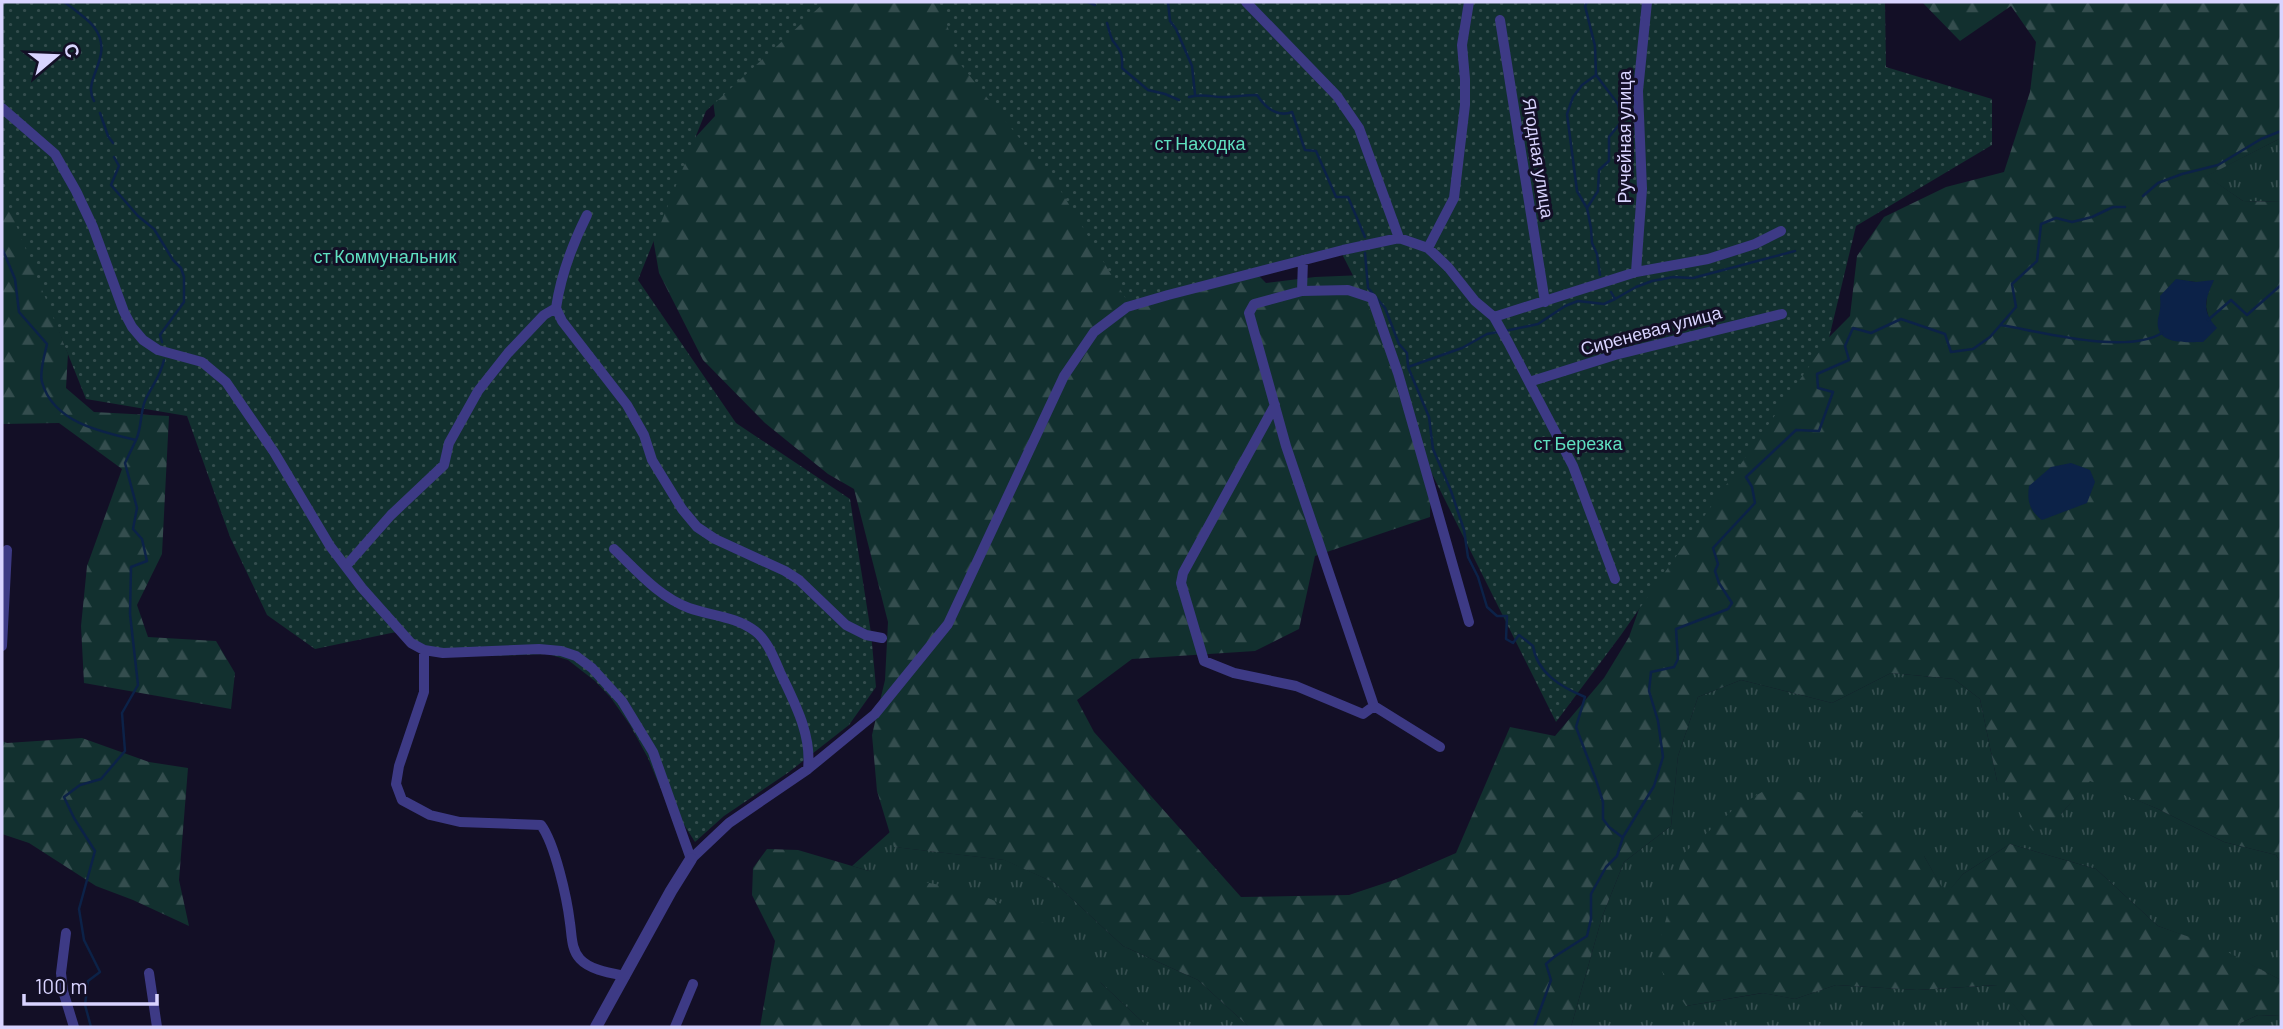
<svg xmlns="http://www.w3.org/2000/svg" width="2283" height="1029" font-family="Barlow,sans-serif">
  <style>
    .grass { fill: url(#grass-tufts) }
    .forest { fill: url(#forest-firs); fill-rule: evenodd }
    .park { fill: url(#park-dots) }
    .water { fill: #0c2248 }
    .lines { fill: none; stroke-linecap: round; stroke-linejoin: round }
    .stream { stroke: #0c2248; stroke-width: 2.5 }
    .minor { stroke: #3d3a85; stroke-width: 10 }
    .tertiary { stroke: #3d3a85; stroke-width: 12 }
    .labels { text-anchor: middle; stroke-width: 6; stroke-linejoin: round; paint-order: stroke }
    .street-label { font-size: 18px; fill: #d9d4ff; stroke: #130f26 }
    .park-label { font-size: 18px; fill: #5fe0c0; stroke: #130f26 }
  </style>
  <defs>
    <pattern id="grass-tufts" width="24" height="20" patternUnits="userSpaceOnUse" patternTransform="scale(1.75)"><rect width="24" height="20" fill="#12302f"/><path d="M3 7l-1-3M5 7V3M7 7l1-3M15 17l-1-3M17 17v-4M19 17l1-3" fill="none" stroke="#344d4e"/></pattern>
    <pattern id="forest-firs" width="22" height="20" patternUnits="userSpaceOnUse" patternTransform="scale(1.75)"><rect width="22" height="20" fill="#12302f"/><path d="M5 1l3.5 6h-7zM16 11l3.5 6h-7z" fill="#344d4e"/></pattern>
    <pattern id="park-dots" width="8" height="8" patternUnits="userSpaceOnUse" patternTransform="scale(1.75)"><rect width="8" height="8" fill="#12302f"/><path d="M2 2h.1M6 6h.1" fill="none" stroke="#344d4e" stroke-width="1.8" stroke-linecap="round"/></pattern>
  </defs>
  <rect width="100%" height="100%" fill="#130f26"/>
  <path class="grass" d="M2281 138V202L2243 201 2206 176Z
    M1891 673 1954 679 1980 699 1997 781 2061 814 2090 780 2158 809 2224 842 2276 855 2281 863V980L2218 948 2158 926 2096 869 2010 844 1963 874 1946 895 1924 856 1686 1006 1763 993 1795 999 1836 985 1917 990 1998 985 2032 1027H1571L1602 917 1624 862 1671 826 1678 756 1698 697 1741 680 1832 703Z
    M890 832 895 847 1005 860 1055 883 1123 946 1198 980 1249 1027H1148L1101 983 869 871 852 866Z
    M2258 1015 2281 1016V1027H2232Z"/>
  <path class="forest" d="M821 2H949L1207 224 1266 283 1315 277 1388 274 1431 471 1430 517 1315 556 1299 629 1255 651 1132 659 1077 700 1094 732 1241 897 1349 895 1394 880 1456 853 1510 727 1555 736 1604 678 1629 637 1652 573 1762 405 1850 316 1857 256 1884 217 1946 187 2004 172 2030 92 2036 42 2011 6 1960 41 1922 2H2281V138L2207 176 2243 201 2281 202V863L2276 855 2224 842 2158 809 2090 781 2061 814 2033 831 1997 781 1980 699 1954 679 1891 673 1832 703 1741 680 1698 697 1678 756 1671 826 1624 862 1602 917 1571 1027H1249L1198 980 1123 946 1055 883 1004 860 894 847 877 791 872 735 885 680 888 622 854 489 828 474 765 423 703 360 659 273 645 192 715 116 707 53ZM2176 280 2196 282 2207 295 2206 307 2209 319 2158 322Z
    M2 183 68 354 66 388 94 412 169 416 162 554 137 605 148 637 216 641 235 673 231 709 84 683 81 626 87 566 122 469 59 423 2 424Z
    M82 738 149 762 188 768 179 880 189 926 133 900 96 886 29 843 2 834V741L7 743Z
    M1775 784 1898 826 1924 856 1946 894 1963 874 2010 844 2096 869 2158 926 2218 947 2281 980V1016L2258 1015 2232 1027H2032L1997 985 1917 990 1836 985 1795 999 1762 993 1686 1006 1655 961 1683 854 1734 809Z
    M767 849 798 850 869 871 975 892 1046 924 1101 983 1148 1027H760L775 941 752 895 753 868Z"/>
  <path class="park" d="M2 2H825L706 111 638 280 736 423 850 499 871 633 876 687 849 725 789 772 724 816 695 842 660 787 648 758 630 725 611 698 595 681 568 660 548 654 490 656 426 655 396 632 315 649 267 615 230 537 187 416 86 399 2 190Z
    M939 2H1885L1886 67 1992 99V145L1856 226 1829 338 1621 635 1556 722 1412 434 1369 307 1342 254 1132 309 1059 188 961 65Z"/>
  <path class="water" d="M2176 279 2196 282 2214 280C2205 300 2201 310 2217 328L2203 342C2187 342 2154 346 2158 319 2160 311 2161 306 2160 296Z
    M2071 463 2090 470 2095 482 2087 503 2042 520C2029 510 2027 501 2029 486L2051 467Z"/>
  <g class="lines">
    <path class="stream" d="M64 2C70 6 90 21 94 27 116 56 81 79 94 101
      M1088 2 1095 5
      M1168 2 1170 21 1176 29 1192 66 1195 94
      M1587 2 1585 6 1595 46 1596 75 1618 104 1622 121 1609 137V161L1599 170 1598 191 1587 208 1591 228 1592 243 1597 254 1600 275
      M1107 23C1109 29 1110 36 1113 41 1121 51 1123 54 1122 68L1148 90 1165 94 1179 100
      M1189 97C1200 93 1212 97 1223 97 1234 97 1246 95 1257 95 1265 107 1276 118 1292 112L1305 150 1316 151 1336 197H1348L1365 237
      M100 113 108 136 113 143
      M114 157 119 166 111 185 138 216 154 229 173 260 181 268 184 277V302L160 335 162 342
      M2143 196 2158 183 2182 174 2218 165 2261 139 2281 131
      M1587 208 1577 191 1567 114 1573 97 1582 85 1596 75
      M2 248 15 279 19 312 47 344C45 354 39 372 42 382 53 422 100 432 136 440L125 463 137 508 133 529 142 539 147 561 131 567 130 614 138 685 122 713 125 751 101 779 80 785 64 797 74 818 95 851 79 909 84 940 100 972 88 981 85 1005 91 1027
      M1365 253 1368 288 1385 308 1399 344 1407 353 1408 367 1429 417 1433 449 1451 491 1464 530 1468 557 1478 577 1487 607 1497 616H1507L1506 639 1513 643 1519 635 1533 646C1537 673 1561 687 1585 697L1576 727 1596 780 1603 802V819L1609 827 1622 837
      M1615 299 1636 287 1652 281 1673 277 1693 278 1795 251
      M2208 320 2231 300 2247 315 2281 285
      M2001 325C2042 332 2126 355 2162 333
      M1505 331 1538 324 1565 306 1578 301 1604 304 1615 299 1611 292
      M1408 367 1462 348 1487 334 1498 332
      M136 440C142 427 140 413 145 401 152 385 160 378 164 360
      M1534 1027 1551 980 1546 964 1554 957 1587 936 1591 919V894L1606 867 1617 856 1623 837 1654 786 1663 757 1658 721 1649 691 1651 672 1674 667 1678 659 1676 629 1728 609 1732 603 1719 583 1715 571 1718 564 1713 548 1755 503 1752 487 1746 477 1796 430 1819 431 1833 392 1818 388 1817 374 1849 360 1845 346 1853 328 1871 333 1901 319 1945 334 1951 352 1973 349 1990 337 2016 307 2012 284 2037 261 2041 224 2056 218 2072 222 2092 217 2113 207H2125"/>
    <path class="minor" d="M1246 2 1337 96 1359 128 1399 238
      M1500 20 1545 302
      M2 108 55 154 76 191 93 227 124 312 132 327 143 340 158 350 202 362 226 382 274 452 330 546 362 588 411 643 424 650 443 653 539 649 561 651 576 656 592 668 622 701 653 752 691 859 729 823 808 769 875 714 948 624 1064 376 1094 332 1127 307 1168 295 1343 250 1399 238 1428 248 1448 267 1475 301 1494 317 1508 342 1573 466 1615 579
      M1428 248 1454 198 1465 105V79L1462 45 1469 2
      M1303 260 1302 291 1254 304 1249 313 1286 446 1374 706 1440 747
      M1636 272 1642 189 1638 91 1647 2
      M1302 291 1348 290 1372 298 1398 373 1469 622
      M556 308 562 321 627 405 644 435 652 460 682 509 697 527 715 539 785 571 799 580 846 625 866 635 882 638
      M1494 317 1636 272 1708 259 1755 244 1781 231
      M1529 382 1615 355 1782 314
      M1275 405 1183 573 1181 583 1204 661 1234 673 1296 686 1363 714 1374 706
      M614 549C637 571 659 597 689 608 712 616 735 616 755 631 767 640 774 658 780 672 794 702 812 734 808 769
      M346 566 391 515 444 465 449 443 478 391 508 353 544 315 556 308C561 274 572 245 587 215
      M2 646 7 550
      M424 650V692L399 766 396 784 402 800 430 815 460 822 541 825C555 844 567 898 570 923 572 936 571 949 580 959 590 970 610 973 625 976
      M66 933 61 973 63 991 74 1027
      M149 973 157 1027
      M675 1027 693 984"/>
    <path class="tertiary" d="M596 1027 671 891 691 859"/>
  </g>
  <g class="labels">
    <g class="street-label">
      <text transform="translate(1625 137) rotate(-90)" y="6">Ручейная улица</text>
      <text transform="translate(1538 158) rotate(81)" y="6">Ягодная улица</text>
      <text transform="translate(1651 331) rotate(-15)" y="6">Сиреневая улица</text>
    </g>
    <g class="park-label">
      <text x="1200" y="150">ст Находка</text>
      <text x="385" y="263">ст Коммунальник</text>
      <text x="1578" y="450">ст Березка</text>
    </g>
  </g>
  <rect width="2283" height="1029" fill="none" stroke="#d9d4ff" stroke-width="7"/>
  <g transform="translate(56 56) rotate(71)" stroke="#130f26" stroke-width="5" paint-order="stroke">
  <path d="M0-5L12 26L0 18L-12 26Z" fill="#d9d4ff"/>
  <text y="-10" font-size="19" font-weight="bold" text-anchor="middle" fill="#d9d4ff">С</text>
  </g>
  <path d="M24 994v10h133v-10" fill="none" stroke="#d9d4ff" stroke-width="3.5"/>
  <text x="35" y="994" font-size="21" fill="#d9d4ff" stroke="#130f26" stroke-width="5" paint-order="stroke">100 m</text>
</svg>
